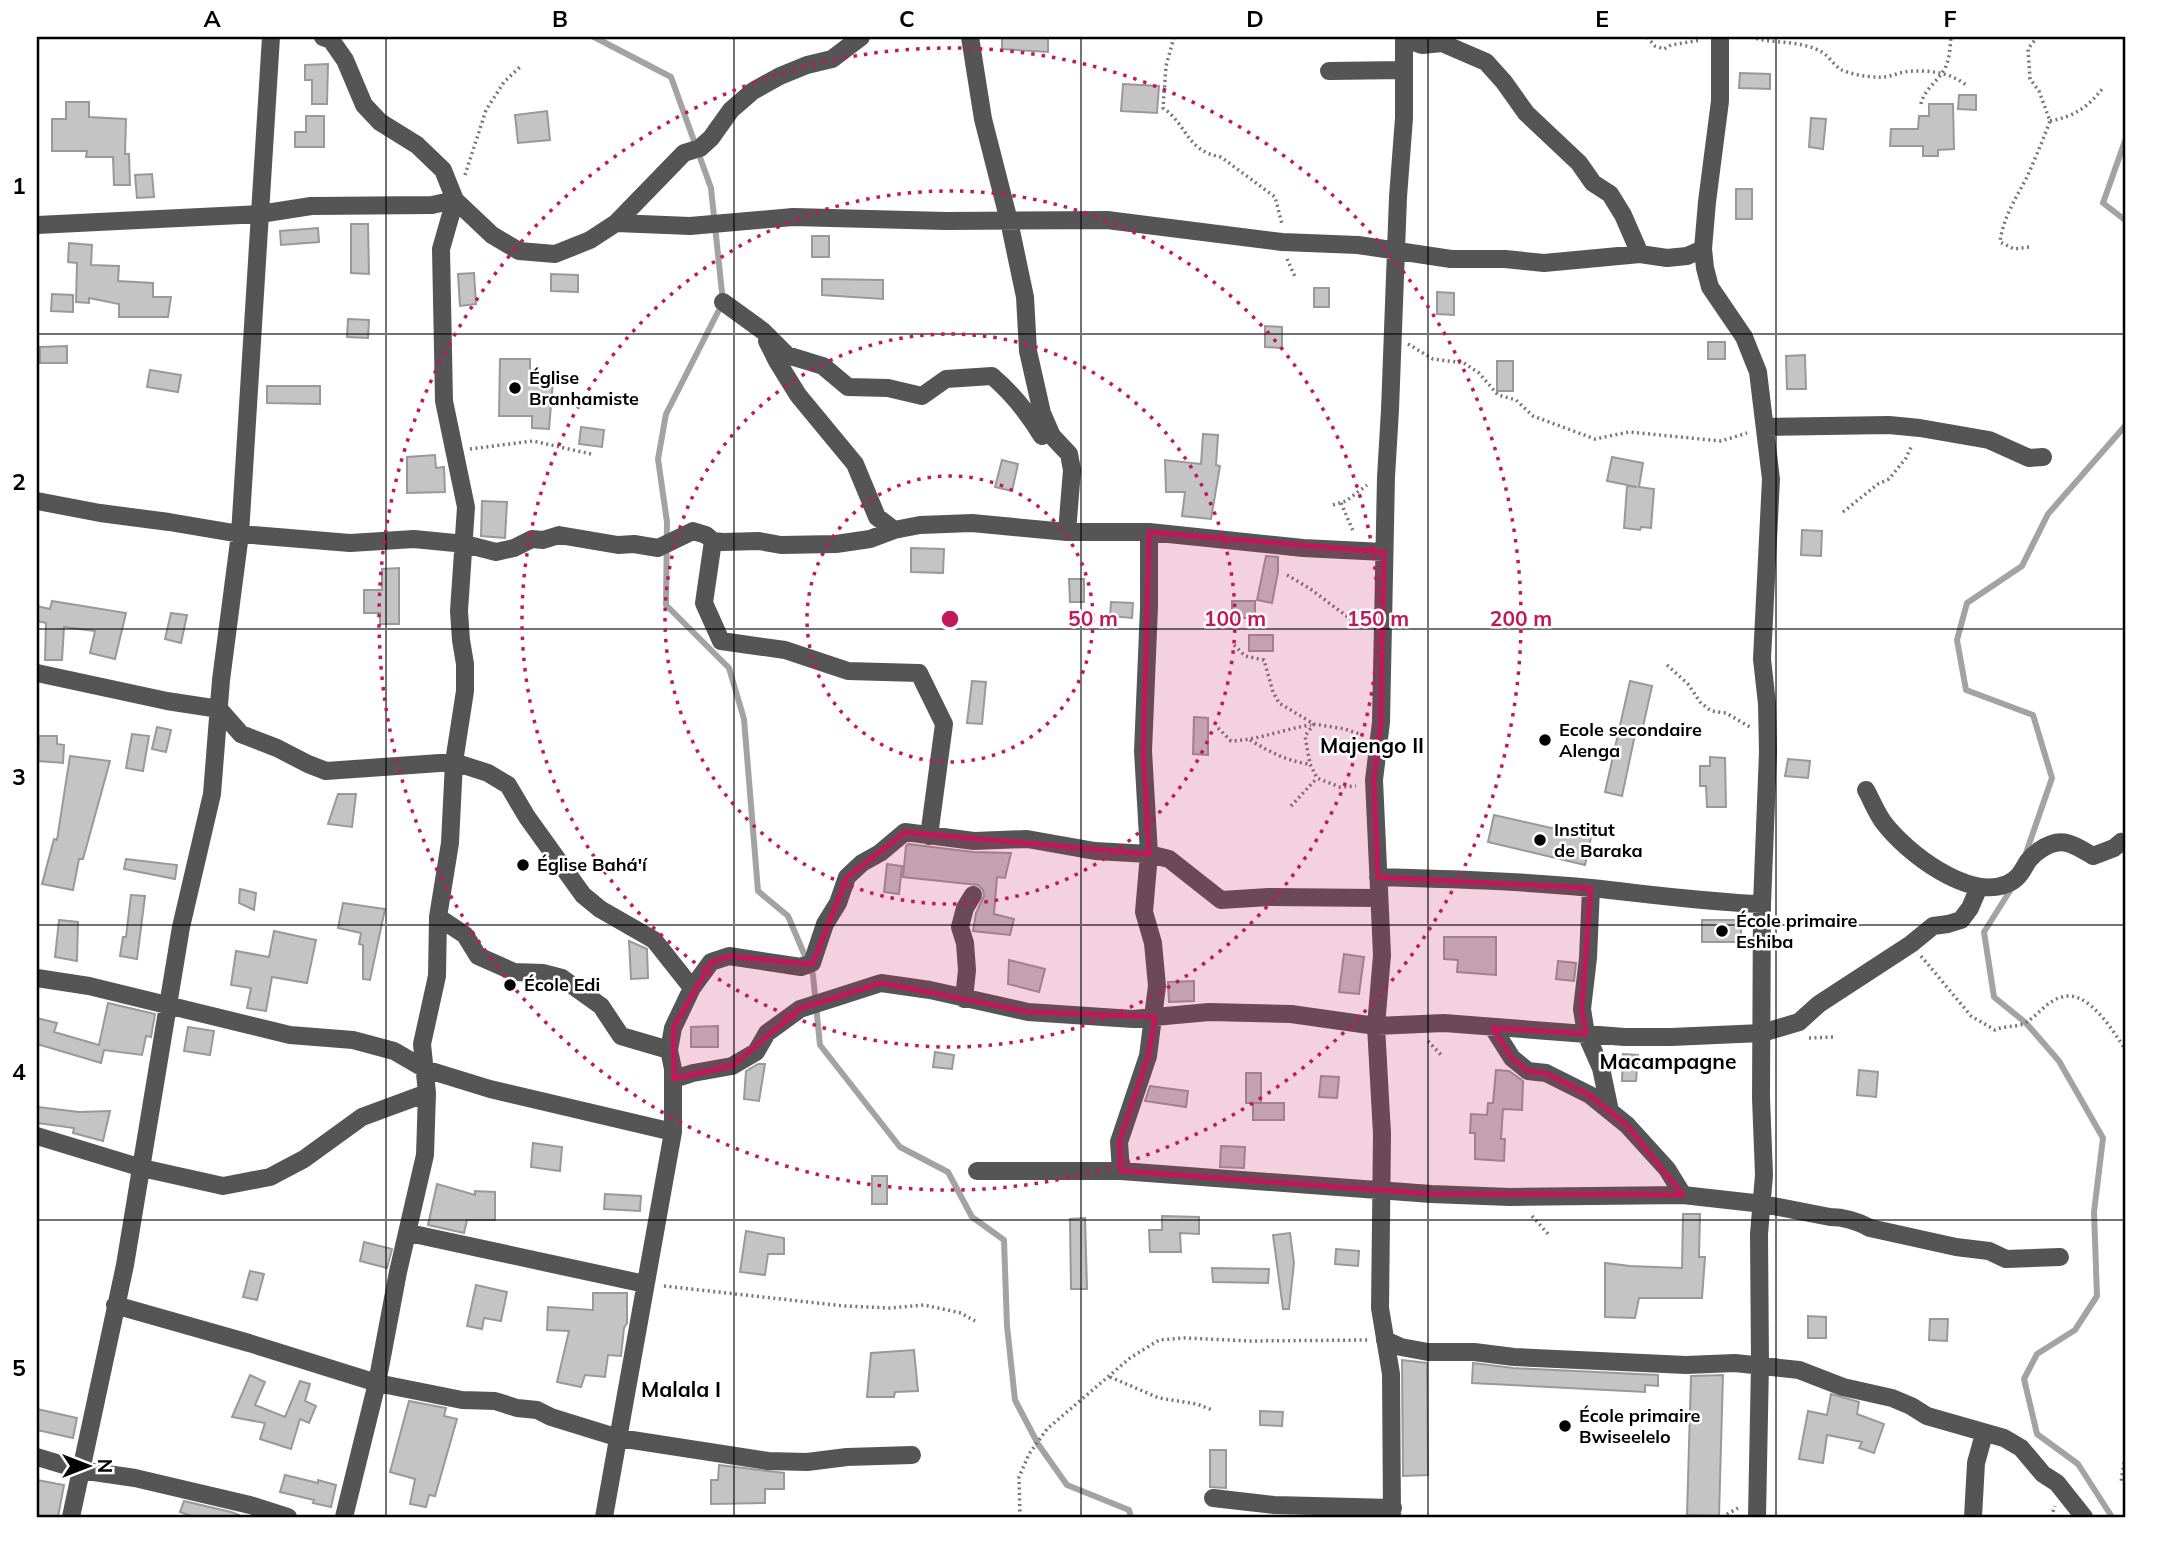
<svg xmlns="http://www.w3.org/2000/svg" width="2162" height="1554" font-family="Mulish,sans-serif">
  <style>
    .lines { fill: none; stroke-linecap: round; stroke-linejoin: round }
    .stream { stroke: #a3a3a3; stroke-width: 6 }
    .building { fill: #c4c4c4; stroke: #999; stroke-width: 2 }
    .path { stroke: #777; stroke-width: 3.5; stroke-dasharray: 2 3.5; stroke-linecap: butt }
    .minor { stroke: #555; stroke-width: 18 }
    .marked { fill: #c2185b; fill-opacity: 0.2; stroke: #c2185b; stroke-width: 5; stroke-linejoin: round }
    .grid { fill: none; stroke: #000; stroke-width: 2; stroke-opacity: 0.55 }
    .ring { fill: none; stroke: #c2185b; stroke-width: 3.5; stroke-dasharray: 3.5 7 }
    .poi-dot { fill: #000; stroke: #fff; stroke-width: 2.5 }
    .labels { text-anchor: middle; stroke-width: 5; stroke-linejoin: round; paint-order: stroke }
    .poi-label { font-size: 18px; font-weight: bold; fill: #000; stroke: #fff; text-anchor: start }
    .quarter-label { font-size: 21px; font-weight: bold; fill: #000; stroke: #fff }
    .centre { fill: #c2185b; stroke: #fff; stroke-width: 3.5 }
    .ring-label { font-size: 21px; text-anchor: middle; font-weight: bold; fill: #c2185b; stroke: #fff; stroke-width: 5; stroke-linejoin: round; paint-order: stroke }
    .neatline { fill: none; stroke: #000; stroke-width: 2.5 }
    .grid-label { font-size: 23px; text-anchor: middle; font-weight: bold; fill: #000 }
  </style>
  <rect width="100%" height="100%" fill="#fff"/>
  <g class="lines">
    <path class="stream" d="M594 37 671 77 711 188 723 302 666 414 658 459 667 522 666 605 729 668 744 719 758 891 788 916 813 975 820 1045 900 1147 948 1172 972 1217 1004 1240 1007 1326 1015 1400 1038 1444 1067 1485 1129 1510 1131 1517
      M2125 141 2103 203 2125 220
      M2026 853 2052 778 2033 715 1966 690 1957 640 1967 603 2022 566 2048 514 2125 426
      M2013 886 1984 932 1994 997 2026 1023 2059 1061 2103 1138 2094 1212 2097 1296 2075 1330 2037 1354 2024 1379 2037 1434 2078 1464 2112 1517"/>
  </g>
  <path class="building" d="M1002 37H1048V52L1002 49Z
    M328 64 327 104H312V80H305V65Z
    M1740 73 1770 74V89L1739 88Z
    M1123 84 1159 86 1157 113 1121 111Z
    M1959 95H1976V110L1958 109Z
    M66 102H89V117L126 119 125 154H129L130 185H114L113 157H86L87 151H52V119H66Z
    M1929 104H1953L1954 149 1938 150V156H1923V146H1890L1891 129H1918L1919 116H1929Z
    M547 111 550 140 518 143 515 115Z
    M306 116H324V147H295V132H306Z
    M1811 118 1826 119 1823 149 1809 147Z
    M152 174 154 197 137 198 135 175Z
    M1736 189H1752V219H1736Z
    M351 224H368L369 274 351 273Z
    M318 228 319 242 281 245 280 231Z
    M812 236H829V257H812Z
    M69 243 92 245 91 265 119 266 118 281 153 283V297H171L168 317H119V304L89 298V303L76 302 77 263 68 262Z
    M474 273 476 304 460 306 458 274Z
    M551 274 578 275V292L551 291Z
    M822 279 883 280V299L822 295Z
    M1314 288H1329V307H1314Z
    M1437 292 1454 293V315L1437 314Z
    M52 294 73 295V312L51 311Z
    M348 319 369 320 368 338 347 337Z
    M1265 326 1282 327V348L1265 347Z
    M1708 342H1725V359H1708Z
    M67 346V363H40V347Z
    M1805 355 1806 389H1787L1786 356Z
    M500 359H530V379L553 381 549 429 532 428V416H499Z
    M1497 361H1513V391H1497Z
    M150 370 181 375 178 392 147 387Z
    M267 386H320V404L267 403Z
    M581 427 604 430 602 447 579 444Z
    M1203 434 1218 435 1216 465 1220 466 1211 519 1182 516 1185 492H1166L1165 460 1201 464Z
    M435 455 436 468 444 467 445 492 407 493V457Z
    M1612 457 1643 463 1639 487 1654 489 1651 528 1641 527 1640 530 1624 528 1627 486 1637 487 1607 481Z
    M1002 460 1018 464 1012 491 995 487Z
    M482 501 507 502 505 538 481 536Z
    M1802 530 1822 531 1821 556 1801 555Z
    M911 548 944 549 943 573 911 572Z
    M1266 556 1278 557V572L1272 603 1257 600Z
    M399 568V624H380V613H364V590H382V569Z
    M1069 579H1084V602H1070Z
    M52 601 126 613 115 659 90 653 95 631 64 627 62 660H45L46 623 37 621V606L50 609Z
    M1232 601H1255V618H1232Z
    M1111 602 1133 603 1132 618 1110 616Z
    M171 613 187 615 181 643 165 639Z
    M1249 635H1273V651H1249Z
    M972 681 986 682 982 724 967 723Z
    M1630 681 1652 686 1642 731 1636 730 1622 796 1605 792Z
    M1194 717 1208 718V755L1193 754Z
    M157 727 171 730 166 752 152 749Z
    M132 734 149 736 143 771 126 768Z
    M39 736H57V744L64 745 63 763 38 761Z
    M70 756 110 761 83 859H79L73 890 42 884 54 839 57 840Z
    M1710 757 1725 758 1726 807H1707L1706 786H1700V766H1710Z
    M1788 759 1810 761 1808 778 1785 776Z
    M338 794H356L352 827 328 824Z
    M1494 815 1591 837 1585 865 1488 842Z
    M908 844 973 852 1011 853 1005 878 997 877 994 914 1014 919 1010 935 973 931 976 913 984 896 983 890 978 885 903 877 906 846Z
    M126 859 177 865 175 879 124 869Z
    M887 864 902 866 899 894 884 892Z
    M240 889 256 893 254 910 239 903Z
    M131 895 145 896 137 959 120 956 123 937H126Z
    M343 903 385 909 370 980 363 979V945L359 944 361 933 338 928Z
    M59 920 78 922 77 961 55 957Z
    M1702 920H1741V942H1702Z
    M274 931 316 940 307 983 272 977 266 1011 247 1008 251 988 231 985 236 951 269 957Z
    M1444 937H1496V975L1457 972 1458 960 1444 959Z
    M629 941 647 949 648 978 631 979Z
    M1344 954 1364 957 1359 994 1339 992Z
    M1009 960 1045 969 1039 992 1008 984Z
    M1558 961 1576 963 1574 981 1556 979Z
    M1194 981V1001L1169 1002 1168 982Z
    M108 1003 155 1014 151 1037 146 1036 142 1055 104 1050 101 1063 37 1044V1018L57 1023 54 1032 99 1045Z
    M718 1026V1047H691V1027Z
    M188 1027 214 1031 210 1055 184 1051Z
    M935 1052 954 1055 952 1069 933 1067Z
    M1623 1054 1638 1055 1636 1081H1622Z
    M758 1064H765L759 1101 744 1099 746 1071Z
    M1496 1070 1509 1071 1523 1081 1522 1110 1503 1109 1501 1139H1505L1504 1161 1475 1159V1133H1470L1471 1114 1487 1115 1488 1103H1493Z
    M1859 1070 1878 1072 1876 1097 1857 1095Z
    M1246 1073H1261V1103H1246Z
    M1321 1076 1339 1077 1337 1098 1319 1097Z
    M1150 1086 1188 1091 1186 1107 1145 1101Z
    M1253 1103H1284V1120H1253Z
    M38 1107 79 1112 110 1111 103 1141 73 1133 74 1128 37 1123Z
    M533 1143 562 1147 560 1171 531 1167Z
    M1221 1146 1245 1147 1244 1168 1220 1167Z
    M872 1176H887V1204H872Z
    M437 1184 475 1195V1191L495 1192V1220H467L464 1233 428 1225Z
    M605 1194 641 1196 640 1211 604 1209Z
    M1683 1214H1700L1699 1257H1705L1702 1298H1639L1635 1318 1605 1317V1263L1630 1266 1682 1268Z
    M1162 1216 1199 1217V1234L1180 1233 1181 1252H1150L1149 1230H1162Z
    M1085 1218 1087 1289H1071L1070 1219Z
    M746 1231 784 1238V1254H768L765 1275 740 1272Z
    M1290 1233 1294 1263 1289 1309H1283L1273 1235Z
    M364 1242 392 1249 387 1268 360 1261Z
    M1336 1249 1359 1251 1358 1266 1335 1264Z
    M1212 1268 1269 1269 1268 1283 1213 1282Z
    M250 1271 264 1274 257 1300 243 1297Z
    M476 1285 507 1292 501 1321 484 1318 482 1329 467 1326Z
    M593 1293H627V1323L624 1328 621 1356 608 1355 605 1377 585 1375 581 1387 557 1382 569 1331 547 1330 548 1307 593 1310Z
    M1808 1316 1826 1317V1338H1808Z
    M1930 1319H1948L1947 1341 1929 1340Z
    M914 1350 918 1391 895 1392 894 1397H867L871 1353Z
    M1402 1360 1427 1363 1428 1475 1403 1476Z
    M1473 1363 1513 1368 1658 1375V1386L1645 1385V1392L1472 1383Z
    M250 1375 265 1382 255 1405 285 1417 300 1381 310 1384 305 1401 316 1406 309 1423 300 1419 291 1449 260 1439 265 1423 232 1417Z
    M1723 1375 1719 1516 1687 1515 1691 1376Z
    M1831 1394 1859 1402 1857 1414 1884 1424 1874 1453 1859 1448 1862 1442 1827 1435 1823 1463 1799 1459 1808 1411 1827 1415Z
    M409 1401 446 1408 444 1416 457 1419 435 1496 429 1495 426 1507 410 1504 415 1479 390 1472Z
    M37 1409 77 1418 73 1438 37 1430Z
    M1260 1411 1283 1412 1282 1426 1260 1425Z
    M1210 1450H1226V1488L1210 1487Z
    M719 1465 784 1473V1489H765V1503L711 1504V1480H718Z
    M285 1475 318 1483V1480L336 1485 331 1507 313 1503 314 1500 280 1492Z
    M37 1480 64 1485 58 1517H37Z
    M184 1501 231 1512 239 1515V1517H194L180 1512Z"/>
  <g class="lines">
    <path class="path" d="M1174 37 1166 66 1163 108C1187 124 1186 151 1221 157L1275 197 1282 224
      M1647 37 1655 46 1664 49 1671 45 1701 40
      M1751 37C1773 44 1799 40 1820 51 1828 55 1833 64 1840 69 1849 74 1867 77 1877 77 1887 78 1895 74 1904 72 1925 69 1950 72 1966 85
      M1921 104C1924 89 1940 80 1946 66 1950 57 1950 46 1951 37
      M2050 121C2075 116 2087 108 2103 88
      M465 175 486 110 504 82 520 67
      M2029 247 2014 249 2000 242C2003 218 2016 198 2027 177 2035 159 2043 140 2050 121L2039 91 2030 79 2028 49 2037 37
      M1287 259 1296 279
      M1408 344 1433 359 1464 363 1479 373 1498 395 1516 400 1533 416 1595 439 1629 432 1721 441 1747 433
      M470 449 533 441 591 454
      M1341 503 1354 533
      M1333 505 1346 501 1367 485
      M1843 512 1878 484 1889 479 1906 458 1912 445
      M1287 575 1309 588 1356 623 1367 626
      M1234 645 1245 656 1264 660 1273 692 1279 703 1314 724 1345 729 1362 735
      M1667 665 1688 684 1700 702 1711 711 1726 713 1750 727
      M1314 724 1305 736 1310 764 1317 778 1340 787 1356 786
      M1218 728 1231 741C1259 740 1283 729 1311 725
      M1250 740C1270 752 1287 761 1309 764
      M1291 806 1317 778
      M1921 956 1971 1016 1995 1030C2005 1025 2018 1028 2027 1022 2039 1014 2047 1001 2062 997 2088 989 2113 1031 2125 1049
      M1809 1038 1833 1037
      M1428 1041 1443 1057
      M1532 1216 1549 1235
      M664 1286 844 1306 889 1308 924 1305 961 1313 975 1321
      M1110 1377 1159 1398 1197 1404 1212 1410
      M2125 1457 2121 1482 2125 1483
      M1020 1517 1019 1477 1029 1454 1047 1429 1130 1358 1159 1340 1184 1338 1249 1341 1369 1340
      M1722 1517 1738 1508
      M2051 1517 2055 1506"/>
    <path class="minor" d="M323 37 331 40 345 60 364 105 380 122 417 145 443 170 455 200 492 235 519 251 555 254 590 240 616 223 690 226 793 217 946 221 1107 220 1282 242 1358 245 1451 259H1505L1544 263 1640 254 1667 258 1687 256 1703 249
      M970 37 983 119 1009 221 1025 297 1028 351 1042 413 1052 436 1069 454 1072 470 1067 532
      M1720 37V101L1707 202 1703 249 1705 268 1710 287 1744 337 1758 372 1771 479 1762 659 1767 704 1768 752 1762 904 1761 1098 1764 1175 1759 1234 1760 1364 1757 1517
      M1404 39 1422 45 1442 43 1486 62 1504 82 1526 113 1579 163 1593 183 1610 194 1623 215 1640 254
      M1329 71 1404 70
      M616 223 684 153 700 148 711 138 731 110 753 91 780 76 807 65 832 59 861 37
      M37 225 260 214 311 206 432 205 455 200
      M723 302 763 331 787 355 823 366 848 387 888 388 922 396 946 379 992 376C1012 393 1028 413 1042 436
      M767 341 777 361 798 395 855 464 877 517 894 530
      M1765 427 1889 425 1920 428 1989 440 2029 458 2043 457
      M37 501 100 513 169 522 240 534 350 543 414 539 465 544 496 552 514 548 532 539 543 540 559 535 618 545 634 544 658 548 693 531 706 535 713 541 723 542 759 541 781 545 836 544 870 539 894 530 920 525 972 523 1067 532H1149L1303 548 1384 552
      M713 541 704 603 721 641 785 650 848 671 919 673 944 724 929 836
      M37 673 167 701 219 709 241 734 277 748 308 764 326 771 454 762 488 773 508 785 527 817 583 895 600 909 654 940 692 988
      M1866 790C1872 801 1877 814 1884 823 1907 853 1968 900 2007 884 2019 879 2022 871 2028 861 2032 856 2035 853 2040 850 2061 835 2073 844 2093 856L2114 848 2121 842 2125 844
      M1378 877C1449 879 1520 881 1591 888 1648 894 1704 902 1762 904
      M1591 888 1588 958 1582 1009 1586 1034 1601 1068 1610 1111
      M438 917 465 935 478 956 514 972 543 973 562 978 601 1006 621 1036 669 1050
      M37 978 89 986 290 1035 353 1040 394 1051 425 1069 490 1089 673 1132
      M964 999 967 970 965 943 960 927 965 908 973 895
      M1493 1028 1512 1058 1528 1071 1546 1073 1590 1095 1627 1125 1667 1169 1683 1195
      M674 1079 693 1073 732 1066 756 1052 767 1033 800 1009 881 983 930 990 1028 1012 1133 1019 1209 1012 1291 1014 1376 1026 1444 1023 1625 1037H1671L1762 1033 1799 1022 1819 1004 1911 944 1933 926 1948 924 1961 920 1970 908 1979 887
      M37 1136 142 1168 223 1186 270 1177 304 1159 362 1117 427 1093
      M977 1171H1121L1431 1194 1510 1197 1683 1195 1763 1204 1830 1217C1845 1217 1857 1221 1870 1228L1956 1247 1989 1251 2006 1259 2060 1257
      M1121 1171 1119 1142 1148 1056 1157 986 1153 943 1144 912 1149 854 1143 751 1149 607V532
      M409 1233 645 1284
      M115 1305 249 1343 377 1383 462 1400 495 1401 517 1408 537 1410 551 1417 619 1438 768 1461 807 1462 847 1457 912 1455
      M1385 1340 1401 1347 1428 1352H1474L1514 1357 1686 1365 1735 1363 1799 1370 1843 1387 1892 1398 1911 1406 1927 1416 2004 1438 2021 1448 2043 1474 2057 1483 2084 1517
      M37 1457 80 1470 135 1478 250 1505 288 1517
      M1213 1498 1274 1505 1393 1508
      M71 1517 125 1265 181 927 212 794 221 680 240 534 271 37
      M344 1517 377 1383 398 1272 425 1155 427 1093 422 1044 437 976 438 917 450 843 454 762 465 691V664L461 640 459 611 466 507 444 401 441 249 455 200
      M604 1517 673 1132V1069L669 1050 673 1028 692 988 711 962 729 956 801 967 812 963 825 924 838 903 847 877 862 863 880 853 905 832 974 841 1027 839 1095 851 1149 854 1169 859 1221 900 1269 897 1379 898
      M1392 1517 1391 1374 1380 1308 1382 1134 1376 1026 1382 955 1374 780 1381 722 1386 477 1390 410 1398 197 1404 118V37
      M1973 1517 1976 1463 1984 1434"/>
  </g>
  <path class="marked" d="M1149 532 1384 552 1381 722 1374 780 1378 877 1591 888 1582 1009 1586 1034 1493 1028 1512 1058 1528 1071 1546 1073 1590 1095 1627 1125 1683 1195 1431 1194 1121 1171 1119 1142 1148 1056 1155 1017 1028 1012 881 983 800 1009 732 1066 674 1079 673 1028 711 962 729 956 812 964 847 877 905 832 1149 854 1143 751Z"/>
  <path class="grid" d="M386 37V1517M734 37V1517M1081 37V1517M1428 37V1517M1776 37V1517M37 334H2125M37 629H2125M37 925H2125M37 1220H2125"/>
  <g class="ring">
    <circle cx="950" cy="619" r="143"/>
    <circle cx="950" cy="619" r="285"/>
    <circle cx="950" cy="619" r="428"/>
    <circle cx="950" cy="619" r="571"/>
  </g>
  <g class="poi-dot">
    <circle cx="515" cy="388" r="7"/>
    <circle cx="1545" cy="740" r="7"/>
    <circle cx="1540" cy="840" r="7"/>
    <circle cx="523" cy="865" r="7"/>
    <circle cx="1722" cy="931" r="7"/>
    <circle cx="510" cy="985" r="7"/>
    <circle cx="1565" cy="1426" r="7"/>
  </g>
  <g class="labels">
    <g class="poi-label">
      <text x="529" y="384">Église<tspan x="529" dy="21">Branhamiste</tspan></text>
      <text x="1559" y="736">Ecole secondaire<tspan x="1559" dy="21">Alenga</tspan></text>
      <text x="1554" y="836">Institut<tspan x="1554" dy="21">de Baraka</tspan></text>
      <text x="537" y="871">Église Bahá'í</text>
      <text x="1736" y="927">École primaire<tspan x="1736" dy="21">Eshiba</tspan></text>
      <text x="524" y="991">École Edi</text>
      <text x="1579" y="1422">École primaire<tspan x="1579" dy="21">Bwiseelelo</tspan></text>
    </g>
    <g class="quarter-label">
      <text x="1372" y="753">Majengo II</text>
      <text x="1668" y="1069">Macampagne</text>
      <text x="681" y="1397">Malala I</text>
    </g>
  </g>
  <circle cx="950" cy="619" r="10" class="centre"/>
  <g class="ring-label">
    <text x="1093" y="626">50 m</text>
    <text x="1235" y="626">100 m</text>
    <text x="1378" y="626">150 m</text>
    <text x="1521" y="626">200 m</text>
  </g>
  <rect width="2162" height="1554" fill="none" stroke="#ffffff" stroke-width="77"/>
  <g transform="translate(88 1466) rotate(90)" stroke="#ffffff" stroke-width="5" paint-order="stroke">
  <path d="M0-5L12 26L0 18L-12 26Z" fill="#000000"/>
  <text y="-10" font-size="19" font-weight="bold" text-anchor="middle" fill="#000000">N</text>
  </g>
  <rect x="38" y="38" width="2086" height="1478" class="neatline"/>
  <g class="grid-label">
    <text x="212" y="27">A</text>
    <text x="560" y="27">B</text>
    <text x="907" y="27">C</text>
    <text x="1255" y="27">D</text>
    <text x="1602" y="27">E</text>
    <text x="1950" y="27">F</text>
    <text x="19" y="194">1</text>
    <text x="19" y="490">2</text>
    <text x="19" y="785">3</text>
    <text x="19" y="1080">4</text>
    <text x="19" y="1376">5</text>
  </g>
</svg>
